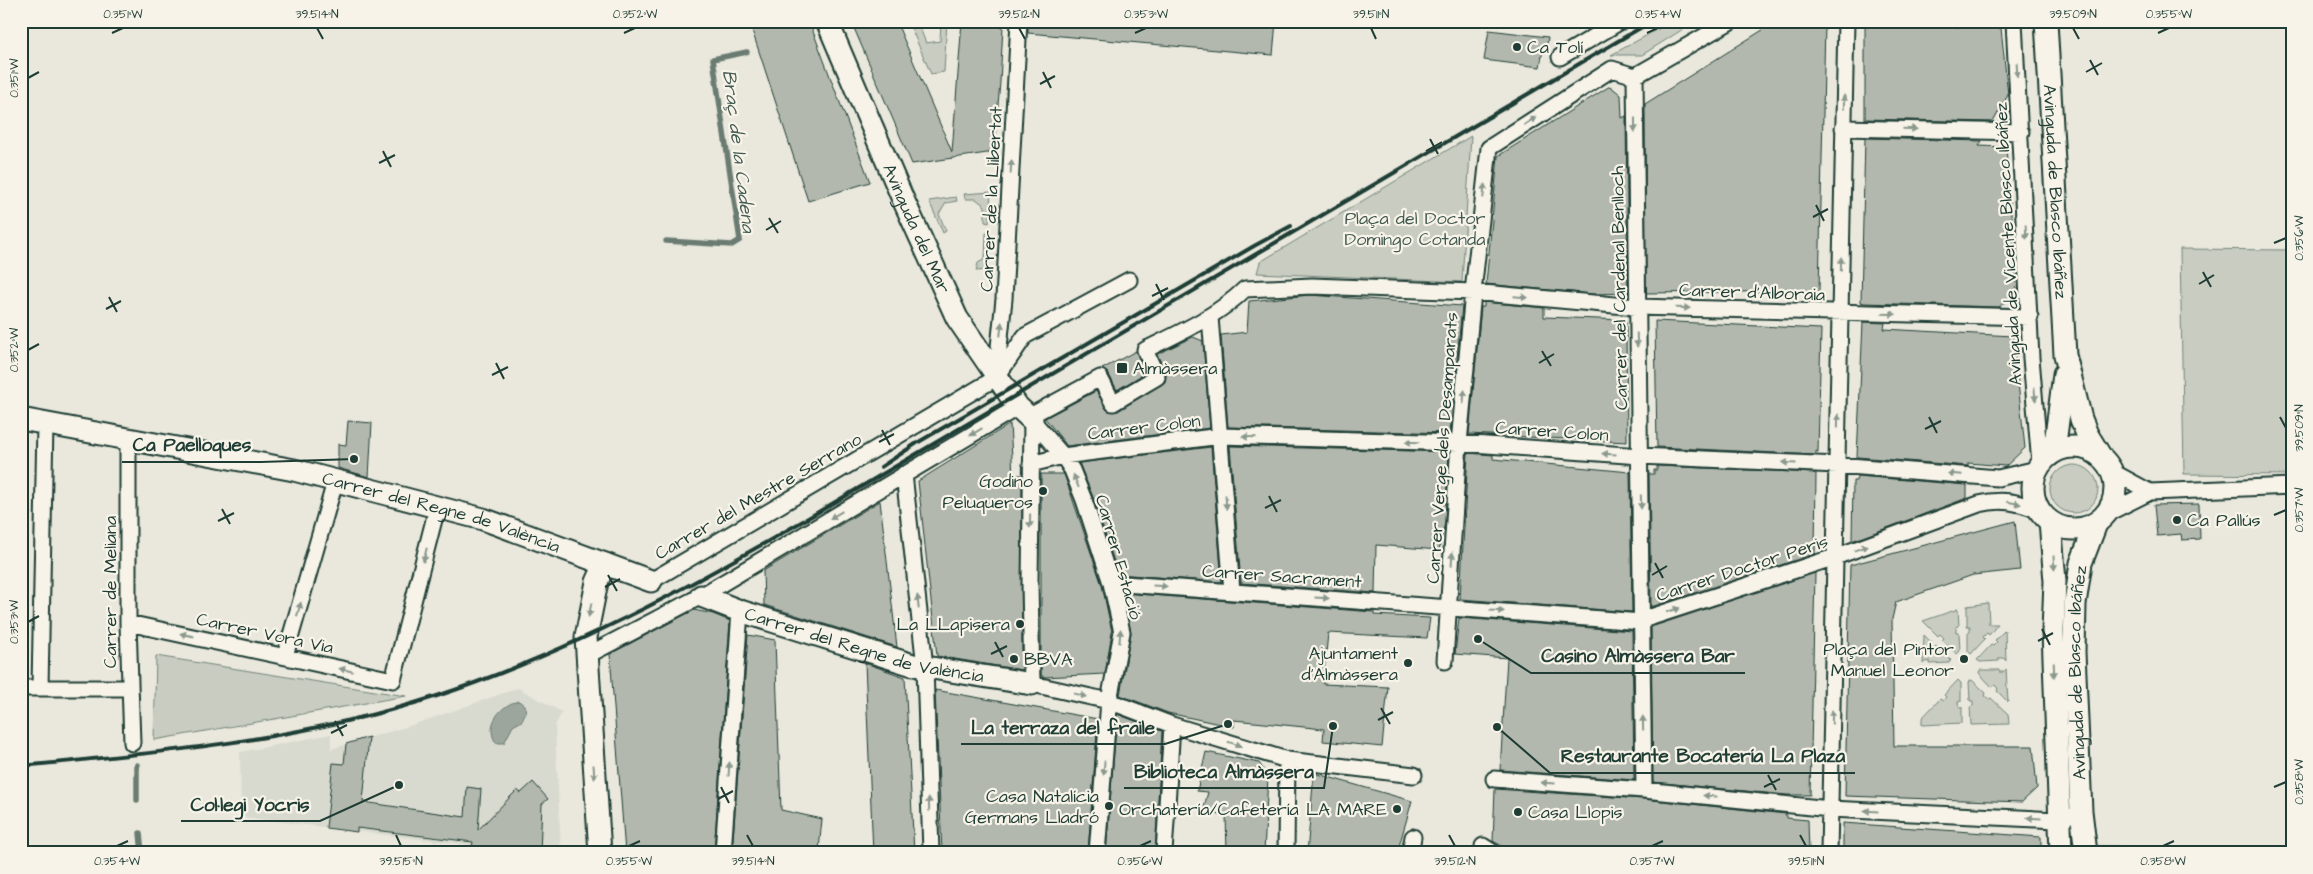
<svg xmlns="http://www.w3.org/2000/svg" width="2313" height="874" font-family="'Architects Daughter',sans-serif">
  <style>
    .built { fill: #d9dacf }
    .green { fill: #c8ccc1; stroke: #74847a }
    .water { fill: #9ca69c; stroke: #6a7c72 }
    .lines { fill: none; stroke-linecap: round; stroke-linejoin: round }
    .stream { stroke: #6a7c72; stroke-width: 5.5 }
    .building { fill: #b2b8ae; stroke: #1f3d34 }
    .street-casing { stroke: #1f3d34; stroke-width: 19 }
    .secondary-casing { stroke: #1f3d34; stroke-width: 25 }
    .street { stroke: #f7f3e8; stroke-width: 15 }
    .secondary { stroke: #f7f3e8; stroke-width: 21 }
    .rail { stroke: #1f3d34; stroke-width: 4 }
    .oneway { fill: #8b988e }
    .ticks { fill: none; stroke: #1f3d34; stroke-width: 2 }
    .poi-dot { fill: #1f3d34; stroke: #f7f3e8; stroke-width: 2 }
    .labels { text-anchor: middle; stroke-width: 4.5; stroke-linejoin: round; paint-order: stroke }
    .poi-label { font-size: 18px; fill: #1f3d34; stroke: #f7f3e8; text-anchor: end }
    .street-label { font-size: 18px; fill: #1f3d34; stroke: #f7f3e8 }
    .park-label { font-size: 18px; fill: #415a50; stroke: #f7f3e8 }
    .water-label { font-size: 19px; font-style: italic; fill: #445c53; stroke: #f7f3e8 }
    .leader { fill: none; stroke: #1f3d34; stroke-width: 2 }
    .callout-dot { fill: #1f3d34; stroke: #f7f3e8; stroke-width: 2 }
    .callout-label { font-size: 19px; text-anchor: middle; font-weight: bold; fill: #1f3d34; stroke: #f7f3e8; stroke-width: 4.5; stroke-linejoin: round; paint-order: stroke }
    .neatline { fill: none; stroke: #1f3d34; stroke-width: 2 }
    .ticks-label { font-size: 12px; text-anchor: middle; fill: #1f3d34 }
  </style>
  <rect width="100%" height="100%" fill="#eae8dd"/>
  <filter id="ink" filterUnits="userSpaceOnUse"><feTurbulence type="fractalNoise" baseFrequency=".02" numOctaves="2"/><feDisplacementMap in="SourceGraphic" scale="10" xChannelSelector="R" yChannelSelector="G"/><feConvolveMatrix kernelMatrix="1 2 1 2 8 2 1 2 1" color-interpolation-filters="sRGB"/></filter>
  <g filter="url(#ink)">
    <path class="built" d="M518 688 562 712 555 726 561 853 492 848 241 817 240 752 331 734V749L409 726Z
      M2077 843 2112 844 2216 853H2076Z"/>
    <path class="green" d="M908 21H917L926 43 940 41 941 21H947L944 72 931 74Z
      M1673 21H1696L1642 55H1611Z
      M1471 136 1462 282 1257 273 1260 262Z
      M991 192 989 223 985 222V206L976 199H965L964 194Z
      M956 197 957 201 946 203 939 214 946 231 943 233 929 201Z
      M986 233H989L987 270 976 271 978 263 985 259Z
      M2180 249 2292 250V475L2184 474Z
      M2050 489a24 24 0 1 1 48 0a24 24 0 1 1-48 0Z
      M1988 603 1989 624H1998L1989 635 1987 633 1983 637 1985 639 1971 654 1968 651V632H1970V626H1967V606Z
      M1958 609 1959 626 1956 627V632H1959L1960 651 1957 654 1942 640 1944 638 1940 634 1938 636 1923 621Z
      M2005 630 2006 661 2004 658H1999V661L1980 662 1977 660 1991 645 1993 646 1997 642 1995 640Z
      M1924 635 1932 643 1930 645 1934 648 1936 646 1951 660 1949 663 1930 664V661L1925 662 1923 664Z
      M156 656 406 696 154 740Z
      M2006 669 2008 702 1997 691 1998 689 1995 685 1992 687 1979 673 1980 670H1999V672H2005Z
      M1958 680 1961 683V701L1958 702 1959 707H1962V723L1922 725V718L1940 699 1943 701 1946 697 1944 695Z
      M1972 680 1986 693 1985 696 1989 699 1991 698 2008 714 2009 724 1971 725 1970 707 1973 706V701H1970L1969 682Z"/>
    <path class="water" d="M519 701 525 706 526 712 522 721 513 726 504 743H496C484 725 501 704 519 701Z"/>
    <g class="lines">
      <path class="stream" d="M666 241 732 245 740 240 713 59 747 52
        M137 765V800
        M140 833 142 853"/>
    </g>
    <path class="building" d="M749 21H809L870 182 808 201Z
      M851 21H896L952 152 962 21H1001L1000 27H1003L1000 82 994 152 912 164Z
      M1028 21H1276L1273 55 1028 33Z
      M1825 24 1819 291 1646 293 1645 104 1769 26Z
      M1865 25 2001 28 2008 95 1993 122 1865 119Z
      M1489 30 1548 37 1546 51 1543 50 1540 67 1484 60Z
      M1610 86 1621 95 1622 118 1626 116 1628 293 1592 294 1486 284 1498 156Z
      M1865 138 1982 141 1979 146 2006 147 2017 291 1999 307 1864 303 1861 302Z
      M1310 295 1462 306 1450 433 1228 427 1221 335 1247 332 1249 301Z
      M1484 302 1544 308V317L1626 320 1627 442 1469 434 1481 307H1484Z
      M1655 321 1821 329 1818 452 1816 451V455L1657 447Z
      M1863 322 1885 323 1884 329 2013 336 2025 448 2006 466 1968 463V466L1857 457Z
      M1193 337 1203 341 1210 428 1067 446 1045 418 1096 391 1108 411H1118L1165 382 1166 374 1157 354Z
      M1136 351 1145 373 1117 390 1108 373 1102 369Z
      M348 421 372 423 369 477 338 468V444L346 445Z
      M1010 424 1013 475H1022V670L937 656 918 481Z
      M1230 446 1449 452 1445 522 1439 550 1376 545 1375 593 1241 583Z
      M1211 447 1222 582 1118 574 1093 497 1079 463Z
      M1468 453 1493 455V459L1630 472 1632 612 1460 599Z
      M1657 466 1816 473 1815 554 1651 607 1649 474H1654V470H1657Z
      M1041 474H1064L1102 585 1112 632 1105 674 1044 677 1041 675Z
      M1857 476 1967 485V498L1852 541 1853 481H1856Z
      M880 501 897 647 764 605 763 571Z
      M2199 504 2200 539 2182 540 2181 534 2157 536 2154 505Z
      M2015 521 2020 570 1973 575 1896 602 1892 619 1894 746H2033L2037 788 2022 802 1845 796 1850 565Z
      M1815 573 1810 795H1787L1653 782 1651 627Z
      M1123 593 1374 612V615L1430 618 1427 638 1328 633 1323 684 1388 687 1382 747 1323 741 1324 729 1234 720V727L1168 713 1120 695 1131 633Z
      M694 610 713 614 730 621 714 853H625L610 654Z
      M1459 618 1632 631 1634 780 1500 770 1507 658 1455 654Z
      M748 635 775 640 781 810 822 819 819 850 791 848V853H732Z
      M865 663 905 677 914 853H873Z
      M935 690 1098 719 1088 853H942Z
      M1117 714 1162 731 1155 853H1106Z
      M369 737 363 802 465 817 467 787 481 789 478 830 517 790 521 793 533 782 548 799 542 804 540 853 472 846 473 842 357 828V832L326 828 333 763 344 764 346 744Z
      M1206 752 1259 763 1268 776 1264 853H1227L1226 815 1203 811 1208 792 1197 791Z
      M1314 773 1412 801 1397 853H1307Z
      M1495 789 1643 799 1786 814V818L1808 820 1809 853H1514L1493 841Z
      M1843 823 2041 837V853H1843Z"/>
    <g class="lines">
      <defs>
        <path id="street" d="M2014 21 2031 358 2040 464
          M1560 57 1621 21
          M1635 76C1636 314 1641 552 1644 790
          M1843 128 2021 132
          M1210 317 1232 591
          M996 376 1004 299 1019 21
          M1028 417 1100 378 1113 403 1157 377 1145 350C1181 332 1216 317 1245 289L1312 286 1473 292 1636 307 2030 317
          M1032 420 1063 456 1221 436 1459 443 1640 456 1837 465 1998 478 2037 469
          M1032 420 1030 583 1032 684 1109 701 1172 725 1287 760 1414 775
          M128 440V623L132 743
          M1031 464 1063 456 1072 470 1084 500 1111 583 1122 632 1109 701 1097 853
          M2113 472 2150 492
          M904 474 925 667 931 853
          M2108 513 2150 492 2292 486
          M651 581 996 378 1025 336 1129 280
          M1111 583 1642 622V620L1835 557 1979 504C2002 498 2016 502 2039 510
          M128 623 393 680 437 508
          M285 656 335 482
          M586 656 701 596 1018 407
          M1445 661 1459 443 1473 292 1489 148 1612 69 1635 76 1731 21
          M21 688H129
          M40 688 45 424
          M1494 779 1644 790 1830 809 2058 820 2068 816
          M1483 846 1494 853
          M723 853 740 611
          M1164 853 1172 725
          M1286 853 1287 760
          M1410 853 1413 837
          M1829 853 1846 21"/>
        <g id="secondary">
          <path id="s1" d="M827 21 902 197 957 318 1018 407 1032 420"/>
          <path id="s2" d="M2046 21 2065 355 2081 419 2087 434 2101 457"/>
          <path id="s3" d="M21 419 294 470 483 519 651 581"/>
          <circle cx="2074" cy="488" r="41"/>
          <path d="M2051 454 2056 436 2064 374"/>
          <path d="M2050 522 2055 581 2053 631 2061 853"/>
          <path id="s4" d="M701 596 740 611 913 665 1032 684"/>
          <path d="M600 853 586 637 597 582 605 564"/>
          <path id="s5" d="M2086 853 2081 811 2074 652 2075 604 2081 563 2096 524"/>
        </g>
      </defs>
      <use href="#street" class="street-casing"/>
      <use href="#secondary" class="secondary-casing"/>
      <use href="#street" class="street"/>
      <use href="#secondary" class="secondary"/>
      <path class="rail" d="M881 467 917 443 1254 246 1291 226
        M21 766C159 753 301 740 434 697 625 635 796 524 969 423 1197 290 1424 155 1652 21"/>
    </g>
    <defs><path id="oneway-solid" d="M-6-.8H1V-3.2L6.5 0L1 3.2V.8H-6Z" transform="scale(1.25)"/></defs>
    <g class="oneway">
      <use href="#oneway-solid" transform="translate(2017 70) rotate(87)"/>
      <use href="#oneway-solid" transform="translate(1844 102) rotate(-89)"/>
      <use href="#oneway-solid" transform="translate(1530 121) rotate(-33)"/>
      <use href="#oneway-solid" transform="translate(1635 125) rotate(90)"/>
      <use href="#oneway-solid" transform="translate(1910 129) rotate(1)"/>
      <use href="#oneway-solid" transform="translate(1011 167) rotate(-87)"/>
      <use href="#oneway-solid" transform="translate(1484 191) rotate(-84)"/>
      <use href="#oneway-solid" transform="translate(2026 232) rotate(87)"/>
      <use href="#oneway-solid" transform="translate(1841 264) rotate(-89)"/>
      <use href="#oneway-solid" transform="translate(1521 297) rotate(5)"/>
      <use href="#oneway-solid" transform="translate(1683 308) rotate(2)"/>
      <use href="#oneway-solid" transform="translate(1889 314) rotate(1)"/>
      <use href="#oneway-solid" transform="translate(1001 329) rotate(-84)"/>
      <use href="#oneway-solid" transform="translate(1637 340) rotate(88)"/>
      <use href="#oneway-solid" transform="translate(2035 394) rotate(84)"/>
      <use href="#oneway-solid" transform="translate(1464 397) rotate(-84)"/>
      <use href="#oneway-solid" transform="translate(1838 421) rotate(-89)"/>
      <use href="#oneway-solid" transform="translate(976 432) rotate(149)"/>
      <use href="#oneway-solid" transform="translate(1249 437) rotate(-178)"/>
      <use href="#oneway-solid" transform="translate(1412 442) rotate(-178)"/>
      <use href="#oneway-solid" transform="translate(1609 454) rotate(-176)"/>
      <use href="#oneway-solid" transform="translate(1789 463) rotate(-177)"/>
      <use href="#oneway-solid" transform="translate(1955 474) rotate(-175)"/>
      <use href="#oneway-solid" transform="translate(1076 481) rotate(-112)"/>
      <use href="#oneway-solid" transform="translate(1226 502) rotate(86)"/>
      <use href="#oneway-solid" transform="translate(1641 502) rotate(89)"/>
      <use href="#oneway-solid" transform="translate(2014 503) rotate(11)"/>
      <use href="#oneway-solid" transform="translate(836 515) rotate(149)"/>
      <use href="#oneway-solid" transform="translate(1030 521) rotate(91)"/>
      <use href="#oneway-solid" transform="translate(1861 548) rotate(-20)"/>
      <use href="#oneway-solid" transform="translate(425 555) rotate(104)"/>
      <use href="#oneway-solid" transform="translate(1452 559) rotate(-86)"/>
      <use href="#oneway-solid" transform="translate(2054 563) rotate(86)"/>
      <use href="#oneway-solid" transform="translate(1160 586) rotate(4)"/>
      <use href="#oneway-solid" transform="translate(1322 598) rotate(4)"/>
      <use href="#oneway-solid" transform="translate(918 602) rotate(-96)"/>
      <use href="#oneway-solid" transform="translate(299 609) rotate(-74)"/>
      <use href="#oneway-solid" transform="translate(590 610) rotate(102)"/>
      <use href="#oneway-solid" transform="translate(1673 610) rotate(-18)"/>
      <use href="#oneway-solid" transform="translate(1497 611) rotate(4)"/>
      <use href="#oneway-solid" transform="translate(187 635) rotate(-168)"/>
      <use href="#oneway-solid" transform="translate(1120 636) rotate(-85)"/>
      <use href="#oneway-solid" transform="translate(346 670) rotate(-167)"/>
      <use href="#oneway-solid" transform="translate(2054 670) rotate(88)"/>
      <use href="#oneway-solid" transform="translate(1080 695) rotate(13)"/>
      <use href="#oneway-solid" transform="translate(1832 717) rotate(-89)"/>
      <use href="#oneway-solid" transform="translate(1643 723) rotate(-91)"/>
      <use href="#oneway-solid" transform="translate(1235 744) rotate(17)"/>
      <use href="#oneway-solid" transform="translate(1104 768) rotate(94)"/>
      <use href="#oneway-solid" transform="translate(729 769) rotate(-86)"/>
      <use href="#oneway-solid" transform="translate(594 772) rotate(86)"/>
      <use href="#oneway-solid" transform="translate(1548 783) rotate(-176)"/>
      <use href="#oneway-solid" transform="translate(1710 796) rotate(-174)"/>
      <use href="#oneway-solid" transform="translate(929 804) rotate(-92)"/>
      <use href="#oneway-solid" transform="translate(1871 811) rotate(-177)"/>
      <use href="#oneway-solid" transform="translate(2034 818) rotate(-177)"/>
    </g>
  </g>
  <path class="ticks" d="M317 28 323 39M1019 28 1025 39M1371 28 1376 39M2073 28 2079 39M112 33 123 28M624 33 635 28M1135 33 1146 28M1647 33 1658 28M2158 33 2169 28M2090 60 2098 75M1043 72 1051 88M2086 72 2102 63M28 78 39 72M1040 84 1055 76M1430 139 1438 154M383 151 391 167M1426 151 1442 142M379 163 395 155M1816 205 1824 221M1813 217 1828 209M769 218 778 233M766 230 781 221M2274 243 2286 238M2203 272 2211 287M1156 284 1164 300M2199 284 2214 275M1152 296 1168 288M109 297 117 312M106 309 121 301M28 350 39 344M1542 351 1551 366M496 363 504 379M1539 363 1554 354M492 375 508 367M1929 417 1937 433M2280 417 2286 428M1925 429 1941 421M882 430 890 445M879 442 894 434M1269 496 1277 512M1265 508 1281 500M222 509 230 524M2274 515 2286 510M218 521 234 513M1655 563 1663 578M608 575 617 591M1652 575 1667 566M605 587 620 579M28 622 39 616M2042 629 2050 645M2038 641 2053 633M995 642 1003 657M991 654 1007 646M1381 708 1390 724M1378 720 1393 712M335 721 343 736M331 733 347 725M1768 775 1776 790M721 787 729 803M1764 787 1780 779M2274 787 2286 782M718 799 733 791M396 835 401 846M747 835 753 846M1449 835 1455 846M1800 835 1806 846M117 846 128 841M629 846 640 841M1140 846 1151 841M1652 846 1663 841M2163 846 2174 841"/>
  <g class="poi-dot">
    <circle cx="1517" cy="47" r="5"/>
    <rect x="1116" y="362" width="12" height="12" rx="2.5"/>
    <circle cx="1043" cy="491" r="5"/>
    <circle cx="2177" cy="520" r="5"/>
    <circle cx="1020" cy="624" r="5"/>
    <circle cx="1014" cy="659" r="5"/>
    <circle cx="1964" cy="659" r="5"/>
    <circle cx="1408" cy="663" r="5"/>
    <circle cx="1109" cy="806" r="5"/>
    <circle cx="1397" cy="809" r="5"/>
    <circle cx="1518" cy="812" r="5"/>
  </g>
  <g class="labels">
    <g class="poi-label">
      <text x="1527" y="53" text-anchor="start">Ca Tolí</text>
      <text x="1133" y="374" text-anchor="start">Almàssera</text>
      <text x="1033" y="487">Godino<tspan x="1033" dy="21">Peluqueros</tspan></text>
      <text x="2187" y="526" text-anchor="start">Ca Pallús</text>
      <text x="1010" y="630">La LLapisera</text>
      <text x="1954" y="655">Plaça del Pintor<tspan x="1954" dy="21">Manuel Leonor</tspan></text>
      <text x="1398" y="659">Ajuntament<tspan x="1398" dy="21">d'Almàssera</tspan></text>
      <text x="1024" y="665" text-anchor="start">BBVA</text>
      <text x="1099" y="802">Casa Natalícia<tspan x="1099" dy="21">Germans Lladró</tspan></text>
      <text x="1387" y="815">Orchatería/Cafetería LA MARE</text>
      <text x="1528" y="818" text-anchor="start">Casa Llopis</text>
    </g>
    <g class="street-label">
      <text dy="6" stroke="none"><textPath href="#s2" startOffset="171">Avinguda de Blasco Ibáñez</textPath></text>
      <text transform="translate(991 199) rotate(-87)" y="6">Carrer de la Llibertat</text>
      <text dy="6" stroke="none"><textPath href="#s1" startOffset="226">Avinguda del Mar</textPath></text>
      <text transform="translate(2008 244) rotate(-93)" y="6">Avinguda de Vicente Blasco Ibáñez</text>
      <text transform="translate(1619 288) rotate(-91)" y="6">Carrer del Cardenal Benlloch</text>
      <text transform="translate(1752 292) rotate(2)" y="6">Carrer d'Alboraia</text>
      <text transform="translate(1144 427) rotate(-7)" y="6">Carrer Colon</text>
      <text transform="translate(1552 431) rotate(4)" y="6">Carrer Colon</text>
      <text transform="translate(1442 448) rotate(-86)" y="6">Carrer Verge dels Desamparats</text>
      <text transform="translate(758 496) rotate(-30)" y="6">Carrer del Mestre Serrano</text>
      <text dy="6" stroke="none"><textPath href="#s3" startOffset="431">Carrer del Regne de València</textPath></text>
      <text transform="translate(1119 557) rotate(74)" y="6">Carrer Estació</text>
      <text transform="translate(1742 568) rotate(-18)" y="6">Carrer Doctor Peris</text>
      <text transform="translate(1282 576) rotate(4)" y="6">Carrer Sacrament</text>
      <text transform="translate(110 592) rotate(-90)" y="6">Carrer de Meliana</text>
      <text transform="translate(265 633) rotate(12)" y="6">Carrer Vora Via</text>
      <text dy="6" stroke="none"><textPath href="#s4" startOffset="171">Carrer del Regne de València</textPath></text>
      <text dy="6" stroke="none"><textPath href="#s5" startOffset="181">Avinguda de Blasco Ibáñez</textPath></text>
    </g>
    <g class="park-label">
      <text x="1415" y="224">Plaça del Doctor<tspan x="1415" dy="21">Domingo Cotanda</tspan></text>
    </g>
    <g class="water-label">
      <text transform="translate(740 151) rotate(83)" y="7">Braç de la Cadena</text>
    </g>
  </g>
  <path class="leader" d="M354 459L261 462H122M1478 639L1531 673H1745M1228 724L1165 744H961M1497 727L1550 773H1855M1333 726L1324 788H1124M399 785L320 821H181"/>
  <g class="callout-dot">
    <circle cx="354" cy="459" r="5"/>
    <circle cx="1478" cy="639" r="5"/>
    <circle cx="1228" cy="724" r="5"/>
    <circle cx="1497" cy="727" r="5"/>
    <circle cx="1333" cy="726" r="5"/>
    <circle cx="399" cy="785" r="5"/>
  </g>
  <g class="callout-label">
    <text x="192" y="451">Ca Paelloques</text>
    <text x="1638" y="662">Casino Almàssera Bar</text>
    <text x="1063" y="734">La terraza del fraile</text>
    <text x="1703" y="762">Restaurante Bocatería La Plaza</text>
    <text x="1224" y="778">Biblioteca Almàssera</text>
    <text x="250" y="811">Col·legi Yocris</text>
  </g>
  <rect width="2313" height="874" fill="none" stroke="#f7f3e8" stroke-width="55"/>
  <rect x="28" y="28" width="2258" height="818" class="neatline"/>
  <g class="ticks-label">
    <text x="123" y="18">0.351°W</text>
    <text x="317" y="18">39.514°N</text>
    <text x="635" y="18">0.352°W</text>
    <text x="1019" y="18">39.512°N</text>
    <text x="1146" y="18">0.353°W</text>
    <text x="1371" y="18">39.511°N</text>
    <text x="1658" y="18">0.354°W</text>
    <text x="2073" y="18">39.509°N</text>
    <text x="2169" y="18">0.355°W</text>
    <text transform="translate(14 78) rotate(-90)" y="4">0.351°W</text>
    <text transform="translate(2299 238) rotate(-90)" y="4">0.356°W</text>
    <text transform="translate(14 350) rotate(-90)" y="4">0.352°W</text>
    <text transform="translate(2299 428) rotate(-90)" y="4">39.509°N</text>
    <text transform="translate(2299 510) rotate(-90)" y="4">0.357°W</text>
    <text transform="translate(14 622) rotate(-90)" y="4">0.353°W</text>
    <text transform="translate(2299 782) rotate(-90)" y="4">0.358°W</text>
    <text x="117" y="865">0.354°W</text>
    <text x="401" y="865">39.515°N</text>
    <text x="629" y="865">0.355°W</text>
    <text x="753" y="865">39.514°N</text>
    <text x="1140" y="865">0.356°W</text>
    <text x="1455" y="865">39.512°N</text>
    <text x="1652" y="865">0.357°W</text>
    <text x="1806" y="865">39.511°N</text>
    <text x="2163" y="865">0.358°W</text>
  </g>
</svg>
